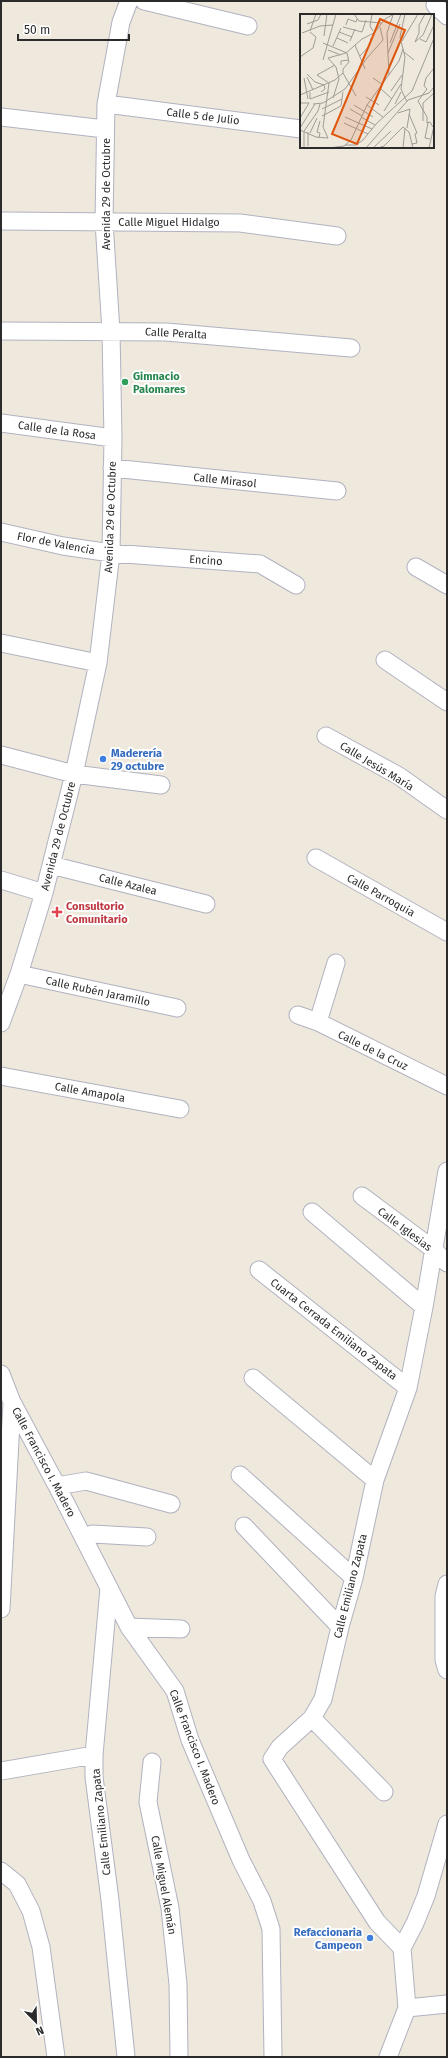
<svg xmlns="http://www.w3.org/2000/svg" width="448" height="2058" font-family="'Fira Sans',sans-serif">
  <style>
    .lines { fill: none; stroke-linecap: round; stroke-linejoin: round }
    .minor-casing { stroke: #b1b2c0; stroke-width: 19 }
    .minor { stroke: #fff; stroke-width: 17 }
    .leisure-dot { fill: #2e9e5b; stroke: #fff; stroke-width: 1.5 }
    .shop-dot { fill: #3f7fe0; stroke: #fff; stroke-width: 1.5 }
    .health-dot { fill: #e0444e; stroke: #fff; stroke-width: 1.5 }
    .labels { text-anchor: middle; stroke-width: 4; stroke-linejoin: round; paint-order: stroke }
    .street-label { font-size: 11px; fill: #2b2b2b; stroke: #fff }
    .leisure-label { font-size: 11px; font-weight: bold; fill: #27864d; stroke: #fff; text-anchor: start }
    .shop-label { font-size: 11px; font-weight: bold; fill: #366cbe; stroke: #fff; text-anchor: start }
    .health-label { font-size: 11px; font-weight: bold; fill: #be3a42; stroke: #fff; text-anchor: start }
    .inset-road { fill: none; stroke: #a09c96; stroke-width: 1 }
    .view { fill: #df570e; fill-opacity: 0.15; stroke: #df570e; stroke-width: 2 }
    .inset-edge { fill: none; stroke: #2b2b2b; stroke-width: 2 }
  </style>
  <rect width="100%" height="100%" fill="#eee8dd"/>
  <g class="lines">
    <defs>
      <path id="minor" d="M144 1 248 26
        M435 5 447 16
        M106 104 301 129
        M1 117 105 129
        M1 221 240 223 337 236
        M1 331 166 332 351 348
        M1 423 113 438
        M112 468 337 491
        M1 532 63 546 111 553 260 564 296 585
        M416 567 447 585
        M1 643 98 663
        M385 660 447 702
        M326 736 399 776 447 810
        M1 755 74 774 161 785
        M316 858 447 932
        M51 865 206 904
        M1 880 44 893
        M19 974 177 1008
        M298 1015 318 1022 447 1086
        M318 1022 336 963
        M1 1023 19 974 44 893 74 774 98 663 111 553 113 438 111 331 104 222 106 104 121 22 129 1
        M1 1076 180 1109
        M362 1196 433 1249 447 1263
        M312 1212 424 1307
        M259 1270 408 1388
        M1 1374 12 1402 57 1486 129 1627 175 1691 190 1740 241 1860 262 1901 271 1929 273 2057
        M253 1378 375 1480
        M240 1475 354 1578
        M57 1486 86 1481 171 1504
        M244 1526 340 1627
        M85 1539 92 1534 147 1537
        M447 1584 444 1596V1660L447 1670
        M109 1588 94 1755V1777L110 1900 126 2057
        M1 1609 12 1403
        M129 1627 181 1629
        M312 1718 384 1792
        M152 1762 148 1802 170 1908 178 1984 179 2057
        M1 1771 94 1755
        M1 1871 17 1884 31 1911 41 1947 56 2057
        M402 1948 377 1922 272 1759 280 1747 312 1718 323 1699 340 1627 354 1578 375 1480 408 1388 424 1307 447 1171
        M407 2008 447 2004
        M388 2057 407 2008 402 1948 415 1923 426 1896 447 1824"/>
    </defs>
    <use href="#minor" class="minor-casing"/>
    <use href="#minor" class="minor"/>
  </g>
  <circle class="leisure-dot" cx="125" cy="382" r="4"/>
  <g class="shop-dot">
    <circle cx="103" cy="759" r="4"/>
    <circle cx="370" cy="1938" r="4"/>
  </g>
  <path class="health-dot" d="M55 906h4v4h4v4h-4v4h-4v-4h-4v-4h4z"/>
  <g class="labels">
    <g class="street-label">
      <text transform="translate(203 116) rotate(7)" y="4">Calle 5 de Julio</text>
      <text transform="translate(106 194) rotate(-90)" y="4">Avenida 29 de Octubre</text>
      <text x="169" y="226">Calle Miguel Hidalgo</text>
      <text transform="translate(176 333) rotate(3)" y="4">Calle Peralta</text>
      <text transform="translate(57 430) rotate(8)" y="4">Calle de la Rosa</text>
      <text transform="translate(225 480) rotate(6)" y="4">Calle Mirasol</text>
      <text transform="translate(110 517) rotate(-88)" y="4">Avenida 29 de Octubre</text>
      <text transform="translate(56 543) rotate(11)" y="4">Flor de Valencia</text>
      <text transform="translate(206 560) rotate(4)" y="4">Encino</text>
      <text transform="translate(377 766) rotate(31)" y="4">Calle Jesús María</text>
      <text transform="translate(58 836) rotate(-76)" y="4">Avenida 29 de Octubre</text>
      <text transform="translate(128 884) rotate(14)" y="4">Calle Azalea</text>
      <text transform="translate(381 895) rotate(29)" y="4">Calle Parroquia</text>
      <text transform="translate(98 991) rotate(12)" y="4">Calle Rubén Jaramillo</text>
      <text transform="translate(373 1050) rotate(26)" y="4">Calle de la Cruz</text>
      <text transform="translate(90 1092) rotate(10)" y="4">Calle Amapola</text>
      <text transform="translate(405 1229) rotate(37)" y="4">Calle Iglesias</text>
      <text transform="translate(334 1329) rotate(38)" y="4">Cuarta Cerrada Emiliano Zapata</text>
      <text transform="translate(44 1462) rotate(62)" y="4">Calle Francisco I. Madero</text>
      <text transform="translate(350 1586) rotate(-76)" y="4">Calle Emiliano Zapata</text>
      <text transform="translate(195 1747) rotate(69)" y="4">Calle Francisco I. Madero</text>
      <text transform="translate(101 1822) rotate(-96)" y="4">Calle Emiliano Zapata</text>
      <text transform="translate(164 1885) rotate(80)" y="4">Calle Miguel Alemán</text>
    </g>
    <g class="leisure-label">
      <text x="133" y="380">Gimnacio<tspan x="133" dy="13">Palomares</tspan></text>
    </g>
    <g class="shop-label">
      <text x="111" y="757">Maderería<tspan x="111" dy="13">29 octubre</tspan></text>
      <text x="362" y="1936" text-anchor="end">Refaccionaria<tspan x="362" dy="13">Campeon</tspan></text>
    </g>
    <g class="health-label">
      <text x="66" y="910">Consultorio<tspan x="66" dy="13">Comunitario</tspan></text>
    </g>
  </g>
  <g transform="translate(300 14)">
    <rect width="134" height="134" fill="#eee8dd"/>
    <path class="inset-road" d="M54 0 59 7 81 9M72 0 70 12 73 17M105 0 100 23 105 43 101 75 107 88M125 0 119 11V19L115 28 123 21 132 0M7 10 18 6 21 0M46 11 48 5 56 8 57 5M43 13 62 18 66 6M10 17 16 0M39 18 52 23M2 19 20 12 33 11M24 22 27 0M37 24 48 29M120 25 126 28 134 11M50 27 55 15M102 27 118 0M23 29 47 39 49 48 43 55V59L56 82M90 29 101 0M55 31 65 55M33 32 41 14M28 36 41 41M104 38 114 46M88 39 100 10M60 42 70 31 71 24M0 43 13 34 16 23 10 18M23 46 36 0M41 51V47L49 46M89 52 99 32M7 60 15 68 24 71 25 75 21 78M89 61 87 19 93 1M7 63 13 76M4 64 8 85M73 64 83 71M80 74 92 85M91 77 102 61M10 78V85L29 78M0 81 35 66 43 59M66 83 79 91M33 84 39 65 36 53 28 44 46 39 62 25 74 19 85 5 94 0M0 89H9L0 104M13 90 23 89 45 75 67 44 83 26 80 13M95 90 101 78M54 91 73 103M67 91 83 103M22 95 42 85M50 95 62 102M84 97 101 70M98 99 110 95M109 100 117 119 115 120 117 129 112 130M22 102 41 92 43 78M45 103 72 115M61 103 75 111M123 107V89L134 79M44 109 68 120M128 109 125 124 130 125M133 113 130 108 127 109V103L118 87 127 75 124 72 126 64 134 54M0 114 15 90M107 114 110 95M0 116 16 123 28 124 23 113 29 69 17 61 35 51M4 117 18 97 20 90M4 117V134M8 118V132M10 119 17 104M19 124 20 119 17 118 20 107M45 131H56L63 126 77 109 112 77 134 24M29 134 44 132 51 126 67 91 99 47 103 35M66 134 108 86 129 79 134 73M73 134 91 117M78 134 84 132 103 113 109 118 113 134M103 134 105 114M129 134 134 112"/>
    <path class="view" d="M80 5 105 16 57 130 32 120Z"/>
    <rect width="134" height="134" class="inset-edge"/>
  </g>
  <rect width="448" height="2058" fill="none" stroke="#2b2b2b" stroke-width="4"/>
  <g transform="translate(36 2022) rotate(157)" stroke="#ffffff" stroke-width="3" paint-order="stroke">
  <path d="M0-3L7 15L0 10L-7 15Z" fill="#2b2b2b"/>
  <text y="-6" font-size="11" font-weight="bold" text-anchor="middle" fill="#2b2b2b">N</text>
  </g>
  <path d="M18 34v6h111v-6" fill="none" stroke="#2b2b2b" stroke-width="2"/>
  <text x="24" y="34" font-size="12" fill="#2b2b2b" stroke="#ffffff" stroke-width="3" paint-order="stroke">50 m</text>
</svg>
